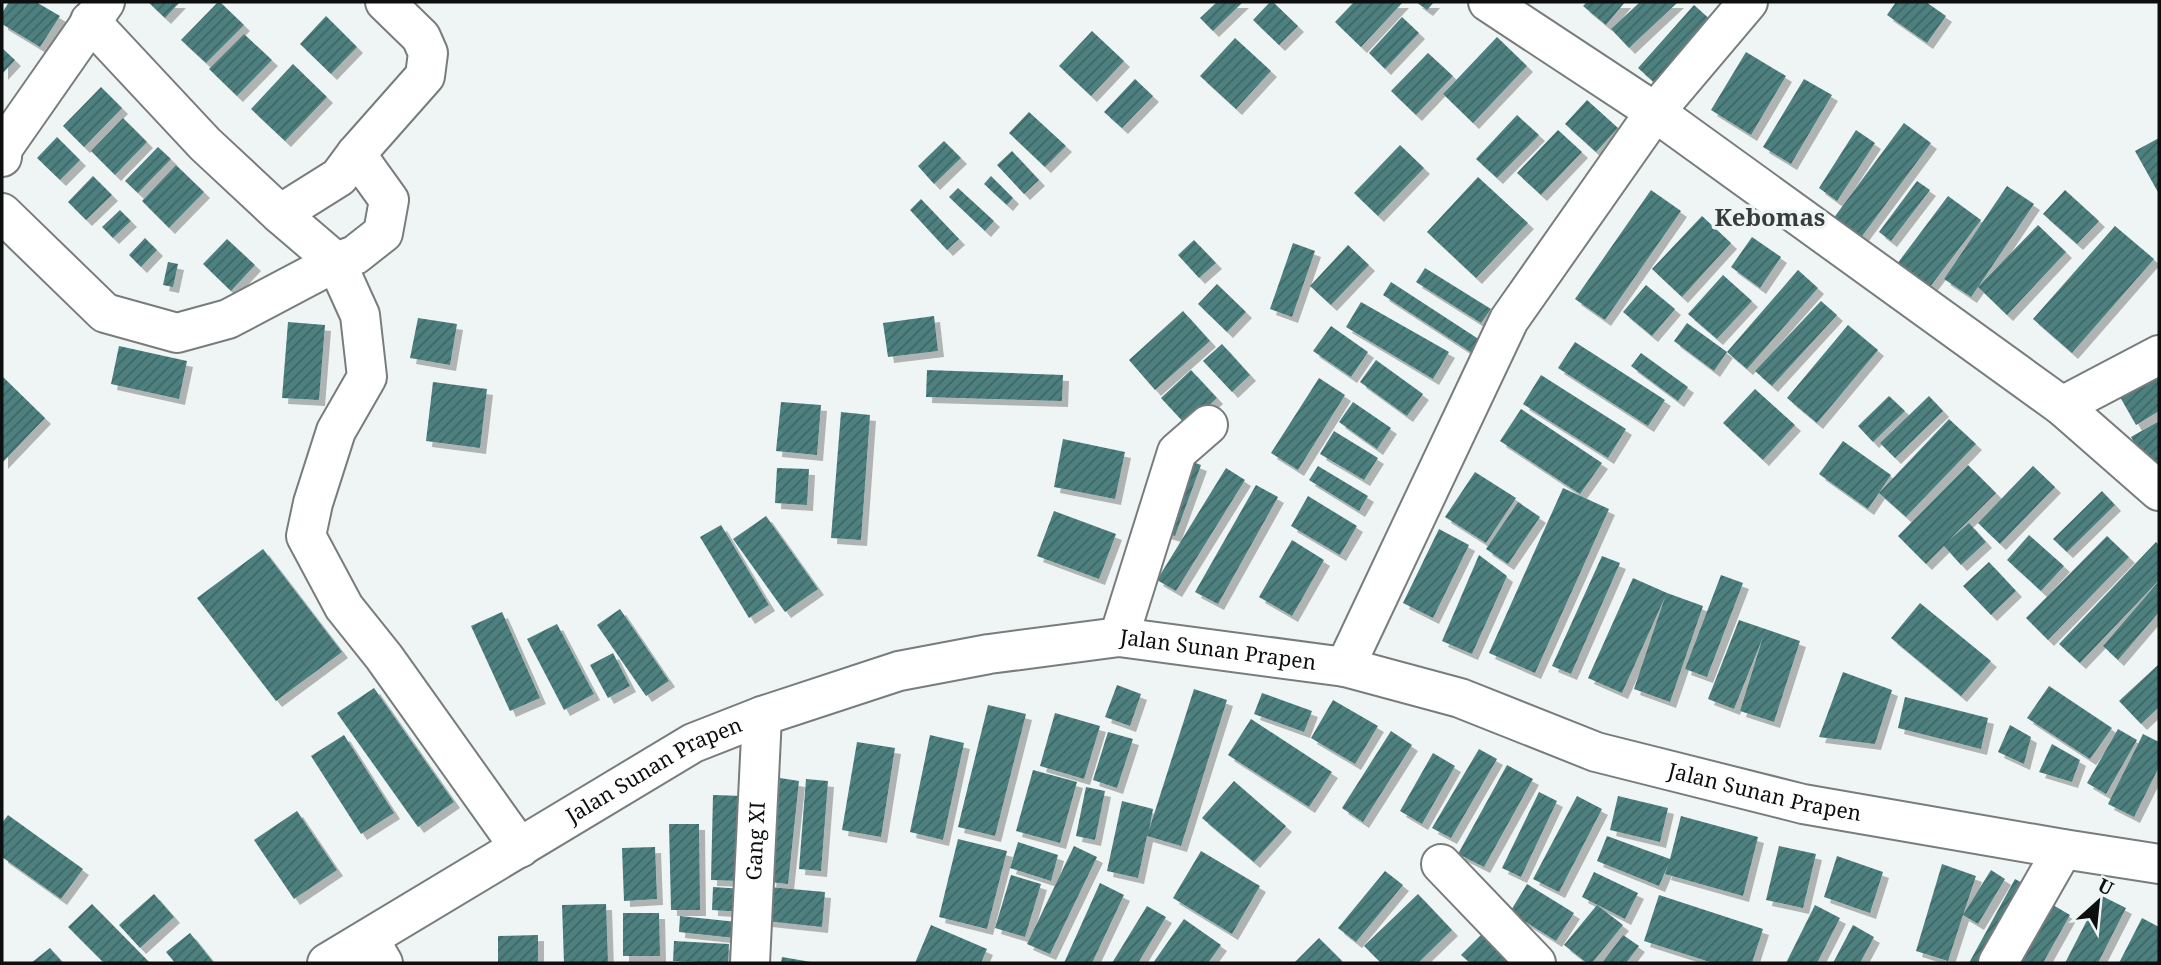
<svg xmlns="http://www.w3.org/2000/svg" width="2161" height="965" font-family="'Noto Serif',serif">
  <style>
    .building { fill: url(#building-hatch); filter: url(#shadow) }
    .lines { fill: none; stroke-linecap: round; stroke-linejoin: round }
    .street-casing { stroke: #787d7c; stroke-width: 42 }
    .secondary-casing { stroke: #787d7c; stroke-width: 42 }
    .street { stroke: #fff; stroke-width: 38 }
    .secondary { stroke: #fff; stroke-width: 38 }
    .labels { text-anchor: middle; stroke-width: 7; stroke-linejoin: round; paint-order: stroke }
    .street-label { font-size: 21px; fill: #0d0f0f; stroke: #eff5f4 }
    .quarter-label { font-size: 24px; font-weight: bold; fill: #373b3b; stroke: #eff5f4 }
  </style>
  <defs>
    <pattern id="building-hatch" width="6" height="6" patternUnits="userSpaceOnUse" patternTransform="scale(1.75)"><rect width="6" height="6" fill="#4d807f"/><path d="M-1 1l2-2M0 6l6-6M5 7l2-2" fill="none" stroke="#3e6766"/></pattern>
    <filter id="shadow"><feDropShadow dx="6" dy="6" stdDeviation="0" flood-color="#0004"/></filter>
  </defs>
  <rect width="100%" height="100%" fill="#eff5f4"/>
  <path class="building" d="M9 2H36L60 16 40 47 2 24V13Z
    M148 2H180L165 18Z
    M218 2H220L244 25 206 63 181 40Z
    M1217 2H1243L1213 31 1200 18Z
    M1270 2H1273L1298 26 1279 45 1253 20Z
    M1354 2H1403L1361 47 1335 22Z
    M1416 2H1434L1427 10Z
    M1587 2H1625L1606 25 1583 6Z
    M1640 2H1678L1629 48 1611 29Z
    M1896 2H1926L1946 16 1927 43 1887 15Z
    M1694 5 1713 22 1657 85 1638 68Z
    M326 16 357 47 331 74 300 44Z
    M1402 17 1419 33 1385 69 1369 53Z
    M1092 31 1124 61 1091 96 1059 66Z
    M244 34 272 60 237 96 209 69Z
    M1497 37 1527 66 1473 123 1443 94Z
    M1235 38 1271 71 1236 109 1200 76Z
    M2 48 15 60 2 74Z
    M1746 52 1786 76 1751 135 1711 110Z
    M1428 53 1453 76 1416 115 1391 91Z
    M293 64 327 97 285 141 251 109Z
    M1135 79 1153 96 1122 128 1104 112Z
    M1804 79 1832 95 1791 164 1763 147Z
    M101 87 122 108 84 147 63 126Z
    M1587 100 1618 128 1596 152 1565 124Z
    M1029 112 1066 146 1045 167 1009 133Z
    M1517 115 1539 135 1497 178 1476 159Z
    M123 118 147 142 115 175 91 151Z
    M1904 123 1931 143 1857 243 1830 223Z
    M1558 130 1582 152 1541 195 1517 173Z
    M1856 130 1875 143 1837 201 1819 188Z
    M57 137 80 160 60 180 37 158Z
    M2159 138V194L2135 151Z
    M944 141 961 158 934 184 918 166Z
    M1400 145 1424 168 1378 216 1354 193Z
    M158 147 171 159 138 193 125 181Z
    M1012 151 1039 180 1024 194 997 165Z
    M176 165 204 192 169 228 142 201Z
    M93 176 112 195 86 220 68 202Z
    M991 176 1013 198 1007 205 984 184Z
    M1478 177 1528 223 1476 278 1427 232Z
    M1917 181 1930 190 1891 241 1879 232Z
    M2007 186 2034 204 1978 287 2038 225 2066 252 2007 315 1978 287 1971 297 1944 279Z
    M958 188 994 221 985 231 949 197Z
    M1651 190 1681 211 1605 320 1575 299Z
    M2065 190 2099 221 2077 244 2043 214Z
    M1948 196 1981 220 1920 300 1888 276Z
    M921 199 959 239 947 250 910 210Z
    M120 210 131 221 113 238 102 227Z
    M1702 216 1731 243 1682 297 1652 269Z
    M2115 226 2154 259 2072 353 2033 319Z
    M1752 237 1781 257 1760 288 1731 267Z
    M145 238 157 250 141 267 129 255Z
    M227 239 255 265 231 291 203 264Z
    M1194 240 1216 263 1199 278 1178 255Z
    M1293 243 1315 251 1292 317 1270 309Z
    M1348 245 1369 265 1331 305 1310 286Z
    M168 262 178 264 173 287 163 285Z
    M1425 268 1491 309 1481 323 1416 282Z
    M1798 270 1818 288 1747 369 1727 352Z
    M1723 275 1752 301 1717 339 1688 314Z
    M1391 282 1480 340 1472 353 1383 295Z
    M1217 284 1246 312 1227 332 1198 304Z
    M1646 285 1675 309 1652 336 1623 312Z
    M1821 301 1837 315 1772 386 1755 371Z
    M1361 302 1449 352 1433 379 1346 327Z
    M1183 311 1210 341 1155 390 1129 360Z
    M934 316 938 351 888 357 883 323Z
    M418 318 457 324 450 365 410 358Z
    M288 322 325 325 319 400 282 398Z
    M1687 323 1727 352 1714 371 1674 341Z
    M1848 325 1878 350 1817 423 1787 398Z
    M1331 326 1368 352 1351 377 1313 351Z
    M1575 342 1665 400 1648 426 1558 368Z
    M1222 344 1250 375 1232 392 1203 361Z
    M119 346 187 361 179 399 111 384Z
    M1641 353 1688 387 1678 401 1631 366Z
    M1376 360 1423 394 1407 416 1360 382Z
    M2159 366V411L2136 425 2116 390Z
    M927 370 1063 375 1062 401 926 397Z
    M1191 370 1217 398 1187 426 1161 398Z
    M1541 375 1626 429 1608 458 1523 404Z
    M2 376 45 418 2 463Z
    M1319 378 1345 395 1298 470 1271 453Z
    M433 382 487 389 480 448 426 441Z
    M1755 389 1795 425 1763 460 1723 423Z
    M1889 396 1905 411 1873 442 1858 426Z
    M1929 396 1943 411 1895 458 1880 443Z
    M781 402 821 405 817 455 776 451Z
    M1353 402 1391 428 1377 449 1339 422Z
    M1521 409 1602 463 1580 494 1500 441Z
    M841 412 870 415 861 540 831 538Z
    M1949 419 1976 444 1906 517 1879 493Z
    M2159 421V466L2151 471 2131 437Z
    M1334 431 1378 458 1364 480 1320 454Z
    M1063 439 1125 452 1115 499 1054 487Z
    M1843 441 1891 475 1868 509 1819 474Z
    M1190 461 1201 465 1175 536 1165 533Z
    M1968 465 1996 493 1948 541 1969 523 1986 542 1961 565 1944 546 1926 564 1898 536Z
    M1318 466 1368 496 1359 511 1309 480Z
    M2033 466 2055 487 2000 544 1978 523Z
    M777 468 809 469 807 505 775 503Z
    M1226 468 1245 480 1176 591 1157 580Z
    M1475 472 1516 498 1486 543 1445 517Z
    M1256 485 1278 497 1218 604 1195 592Z
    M1563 488 1609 509 1535 673 1489 653Z
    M2102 491 2115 505 2067 552 2053 539Z
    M1308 496 1357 526 1340 555 1291 526Z
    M1518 502 1540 517 1508 564 1486 549Z
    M1054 511 1116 534 1099 579 1037 556Z
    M766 516 818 589 785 612 733 539Z
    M721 525 769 605 749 618 700 537Z
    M1439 529 1469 545 1433 618 1403 603Z
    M2029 535 2064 566 2041 591 2007 560Z
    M2107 536 2129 557 2048 640 2026 618Z
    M1292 540 1324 560 1292 616 1259 597Z
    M2156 542 2159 545V580L2080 663 2059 644Z
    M263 549 342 652 276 701 197 598Z
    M1479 555 1507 576 1472 654 1442 641Z
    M1602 556 1620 563 1571 674 1552 666Z
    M1989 562 2016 591 1991 615 1963 586Z
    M1721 575 1743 583 1707 677 1685 669Z
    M1633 578 1667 593 1703 606 1670 702 1634 689 1665 597 1622 693 1588 678Z
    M2159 581V612L2118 660 2103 646Z
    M1920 603 1991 661 1961 696 1891 638Z
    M620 609 669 681 646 696 597 625Z
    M502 612 540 698 510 711 471 626Z
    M1739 620 1800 641 1774 722 1740 711 1763 637 1734 709 1708 699Z
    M557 624 594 694 564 710 527 639Z
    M613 653 630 686 608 698 590 665Z
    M2159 664V707L2141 724 2119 701Z
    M1843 672 1892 690 1875 744 1819 737Z
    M1117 685 1141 694 1130 726 1105 717Z
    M2049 686 2112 728 2090 759 2027 718Z
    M374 688 454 802 418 827 337 713Z
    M1194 689 1227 700 1181 846 1147 836 1138 878 1107 871 1122 801 1153 809 1149 830Z
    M1262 693 1312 711 1304 732 1254 714Z
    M1905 697 1988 718 1981 749 1898 728Z
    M1333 700 1378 726 1355 764 1311 738Z
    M988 705 1026 714 995 836 958 827Z
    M1055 713 1100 726 1084 779 1040 766Z
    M1251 719 1332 772 1309 807 1228 755Z
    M2010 725 2031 737 2024 764 1998 752Z
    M2118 729 2137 740 2106 794 2087 783Z
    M1391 731 1412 745 1363 822 1342 808Z
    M1108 732 1133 739 1117 788 1093 780Z
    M2143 734 2159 742V767L2134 817 2108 804Z
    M344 735 394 813 361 834 311 756Z
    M930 735 964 743 943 840 910 832Z
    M857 742 895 748 881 837 842 830Z
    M2052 744 2080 760 2072 782 2039 772Z
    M1479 749 1497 759 1451 838 1432 828Z
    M1433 753 1455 766 1422 824 1400 811Z
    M1507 765 1533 779 1484 867 1458 854Z
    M1033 770 1077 782 1060 843 1016 831Z
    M780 778 799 781 788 884 770 882Z
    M806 779 828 781 821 871 799 869Z
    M1234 781 1286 826 1254 862 1202 818Z
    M1086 787 1105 791 1095 840 1076 836Z
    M1539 792 1557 801 1521 877 1502 868Z
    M713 795 744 796 742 881 711 880Z
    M1577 796 1602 809 1559 892 1533 879Z
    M1618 796 1668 808 1660 842 1610 830Z
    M297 811 337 870 294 899 254 840Z
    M8 815 83 869 61 899 2 857V823Z
    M1681 816 1758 837 1743 896 1665 874 1668 865 1659 886 1597 861 1607 836 1670 859Z
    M669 824H699L700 910H671Z
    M958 839 1007 851 987 929 939 917Z
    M1018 842 1058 855 1051 881 1010 868Z
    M1074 846 1097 857 1050 954 1027 944Z
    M1779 846 1816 854 1803 908 1766 900Z
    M655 847 657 899 624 901 622 848Z
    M1201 851 1260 886 1232 934 1173 898Z
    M1837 856 1883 872 1870 913 1824 897Z
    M1942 864 1976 876 1963 915 1991 870 2005 879 1978 924 1963 915 1948 961 1916 951Z
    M1385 871 1403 885 1356 942 1338 928Z
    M1594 872 1638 893 1625 919 1582 897Z
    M1011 875 1041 884 1025 937 995 928Z
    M2015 879 2033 889 1992 963H1969Z
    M1100 883 1124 895 1092 963H1064Z
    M1527 884 1574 913 1556 941 1510 912Z
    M713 887 745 889 744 912 712 910Z
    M769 887 825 892 822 927 766 921Z
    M154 894 174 917 140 948 119 925Z
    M1418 894 1452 930 1418 963H1381L1364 946Z
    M1659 895 1763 929 1752 963H1713L1644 941Z
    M2100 895 2126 908 2098 963H2065Z
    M2041 898 2070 915 2043 963H2004Z
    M92 904 150 963H104L68 927Z
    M606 904 608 963H564L562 905Z
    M1597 905 1623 925 1592 963H1587L1564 945Z
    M1815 905 1840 918 1817 963H1786Z
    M1147 906 1166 917 1138 963H1112Z
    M623 913H659L660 956H623Z
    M680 916 737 922 735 938 679 932Z
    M2142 918 2159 927V963H2119Z
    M1184 919 1221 945 1208 963H1153Z
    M931 925 987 949 981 963H915Z
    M1853 925 1874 937 1860 963H1833Z
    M1488 928 1524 963H1470L1461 955Z
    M190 933 214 963H175L166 952Z
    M538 935V963H498V936Z
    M1623 935 1639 946 1626 963H1602Z
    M1319 938 1342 961 1340 963H1294Z
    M674 941 729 944 728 963 673 961Z
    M50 948 63 963H31Z
    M782 957 811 962V963H781Z"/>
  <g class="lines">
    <defs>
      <g id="street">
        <path d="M1488 2 1655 112 2062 406 2159 491"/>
        <path d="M90 21 205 144 280 214 336 262 360 315 367 377 336 431 313 503 306 536 344 607 384 657 520 848"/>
        <path d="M2 157 3 148 105 2"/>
        <path d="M2 213 105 313 177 333 228 319 336 262 355 255 383 233 389 200 356 154"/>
        <path d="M280 214 339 177 356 154 425 76 428 53 421 37 385 2"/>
        <path d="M2062 406 2159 355"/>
        <path d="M1119 637 1177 452 1208 425"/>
        <path d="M1345 667 1509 320 1655 112 1748 2"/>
        <path d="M1441 864 1536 963"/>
        <path d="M369 939 383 963"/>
        <path id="s1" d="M750 963 762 716"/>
        <path d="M1998 963 2063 849"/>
      </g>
      <g id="secondary">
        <path id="s2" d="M327 963 693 743 762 716 899 671 989 654 1119 637 1345 667 1460 698 1596 752 1803 804 2063 849 2159 864"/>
      </g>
    </defs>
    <use href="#street" class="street-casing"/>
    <use href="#secondary" class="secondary-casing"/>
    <use href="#street" class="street"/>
    <use href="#secondary" class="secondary"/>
  </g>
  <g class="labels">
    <g class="street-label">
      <text dy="7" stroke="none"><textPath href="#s2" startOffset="968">Jalan Sunan Prapen</textPath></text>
      <text dy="7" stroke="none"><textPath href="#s2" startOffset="380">Jalan Sunan Prapen</textPath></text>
      <text dy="7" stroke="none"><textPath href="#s2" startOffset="1535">Jalan Sunan Prapen</textPath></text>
      <text dy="7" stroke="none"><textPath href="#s1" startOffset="122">Gang XI</textPath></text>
    </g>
    <g class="quarter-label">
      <text x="1770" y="226">Kebomas</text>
    </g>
  </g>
  <rect width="2161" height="965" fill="none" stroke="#0d0f0f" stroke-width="7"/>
  <g transform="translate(2098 902) rotate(27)" stroke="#eff5f4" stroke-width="5" paint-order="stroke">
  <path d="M0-5L12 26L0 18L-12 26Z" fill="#0d0f0f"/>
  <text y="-10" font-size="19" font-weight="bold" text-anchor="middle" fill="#0d0f0f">U</text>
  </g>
</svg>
